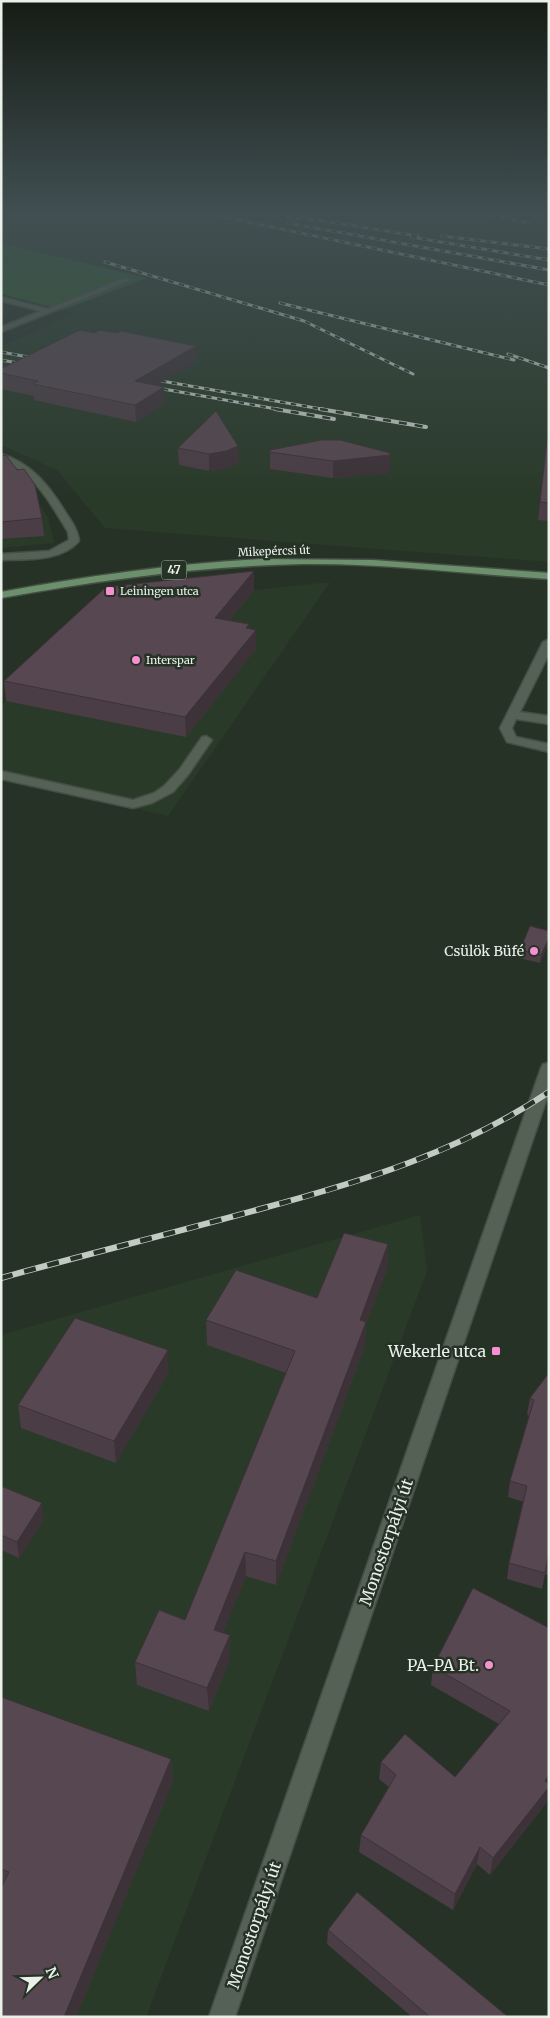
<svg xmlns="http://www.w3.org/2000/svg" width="550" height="2018" font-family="Merriweather,serif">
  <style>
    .built { fill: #2a3a29 }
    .green { fill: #2d5e2d }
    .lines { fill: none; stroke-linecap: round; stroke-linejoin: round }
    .lane-casing { stroke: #444e44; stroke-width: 3 }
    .street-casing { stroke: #444e44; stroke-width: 3 }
    .secondary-casing { stroke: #444e44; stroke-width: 3 }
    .primary-casing { stroke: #444e44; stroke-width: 3 }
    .lane { fill: #556154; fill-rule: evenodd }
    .street { fill: #556154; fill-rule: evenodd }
    .secondary { fill: #556154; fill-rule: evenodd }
    .primary { fill: #6d906c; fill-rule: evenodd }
    .rail-far2-casing { stroke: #c2cbc2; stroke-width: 3 }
    .rail-far1-casing { stroke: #c2cbc2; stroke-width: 4 }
    .rail-casing { stroke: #c2cbc2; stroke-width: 6 }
    .rail-far2 { stroke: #273227; stroke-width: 2; stroke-dasharray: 5.5; stroke-linecap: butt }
    .rail-far1 { stroke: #273227; stroke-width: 2.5; stroke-dasharray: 8; stroke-linecap: butt }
    .rail { stroke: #273227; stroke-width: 4.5; stroke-dasharray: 12; stroke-linecap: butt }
    .wall { fill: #4b3d45 }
    .shaded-wall { fill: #3d3238 }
    .building { fill: #574750; stroke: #3d3238 }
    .poi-dot { fill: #f690d0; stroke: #273227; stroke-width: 2 }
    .labels { text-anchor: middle; stroke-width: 5; stroke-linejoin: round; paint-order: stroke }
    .far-street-label { font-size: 11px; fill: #e9f1e9; stroke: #273227 }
    .far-poi-label { font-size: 11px; fill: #e9f1e9; stroke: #273227; text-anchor: start }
    .shield { fill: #273227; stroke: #afb8af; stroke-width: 1 }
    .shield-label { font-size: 12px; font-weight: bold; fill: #e9f1e9 }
    .poi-label { font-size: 14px; fill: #e9f1e9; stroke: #273227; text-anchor: end }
    .near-poi-label { font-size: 16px; fill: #e9f1e9; stroke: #273227; text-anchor: end }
    .near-street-label { font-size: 16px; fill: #e9f1e9; stroke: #273227 }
  </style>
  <rect width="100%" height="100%" fill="#273227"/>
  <path class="built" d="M1 214H549V562L105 528 57 470 1 445V346L76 314 63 310 146 278 1 243Z
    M1 470 23 482 48 517 54 543 1 548Z
    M330 582 168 816 1 778V706L107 606Z
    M420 1215 427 1271 146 2017H1V1335Z"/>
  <path class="green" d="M1 243 147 278 63 310 1 294Z"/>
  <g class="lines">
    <defs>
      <path id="lane" d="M549 639V654L520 712 549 716V724L516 719 512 728 516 737 549 744V752L507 742 500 728 543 642Z
        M206 736 212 740 188 775 173 792 152 803 133 808 1 779V771L133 800 154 793 164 786 179 770 202 737Z"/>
      <path id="street" d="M124 278 131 280 1 332V327L41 311 1 301V297L48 309Z
        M1 454C32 463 50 487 66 513 72 522 78 530 79 541 61 562 26 559 1 560V554L49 551 69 540 68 532C50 503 35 473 1 460Z"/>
      <path id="secondary" d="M549 1063V1092L235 2017H209L541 1068 543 1064Z"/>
      <path id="primary" d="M261 559 373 560 549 573V579C467 574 385 563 303 564 201 566 101 580 1 598V592C87 576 173 564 261 559Z"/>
    </defs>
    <use href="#lane" class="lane-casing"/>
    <use href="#street" class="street-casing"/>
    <use href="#secondary" class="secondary-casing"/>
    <use href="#primary" class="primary-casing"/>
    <use href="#lane" class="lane"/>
    <use href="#street" class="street"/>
    <use href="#secondary" class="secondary"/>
    <use href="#primary" class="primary"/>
    <defs>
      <path id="rail-far2" d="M210 214 549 285
        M269 214 297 219
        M484 214 530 223
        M292 216 418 236
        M288 223 549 270
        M442 236 549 249
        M411 237 549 260
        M105 262 304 321 413 374
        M280 303 514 360
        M1 352 39 359
        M508 354 549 368
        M1 360 29 365
        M150 379 327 410
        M152 387 282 410"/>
      <path id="rail-far1" d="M275 409 334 419
        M320 409 426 427"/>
      <path id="rail" d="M1 1278C87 1254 174 1233 260 1209 364 1181 459 1152 549 1092"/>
    </defs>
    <use href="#rail-far2" class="rail-far2-casing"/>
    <use href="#rail-far1" class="rail-far1-casing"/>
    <use href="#rail" class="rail-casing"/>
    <use href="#rail-far2" class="rail-far2"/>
    <use href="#rail-far1" class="rail-far1"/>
    <use href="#rail" class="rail"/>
  </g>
  <path class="wall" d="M196 362 156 385 165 403 136 422 34 400V396L1 389V369Z
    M547 440H549V521L538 520Z
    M238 446 239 463 226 469 209 471 179 465 178 448Z
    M270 450 390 453V473L333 478 270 469Z
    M1 456 42 518 44 536 1 539Z
    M254 590 229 621 249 624V629L256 649 186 737 6 701 4 681Z
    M549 931 540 963 519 958 520 950Z
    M388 1244 387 1269 366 1324 365 1346 276 1585 246 1576 223 1633 230 1635V1659L209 1711 137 1685 135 1662 185 1620 286 1373 207 1345 206 1320 317 1298Z
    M169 1372 116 1463 21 1428 18 1405Z
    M549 1373V1576L545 1574 542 1589 507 1579 509 1563 524 1502 508 1497 510 1481 529 1416 527 1414 530 1398Z
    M1 1486 44 1519 19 1558 1 1550Z
    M549 1628V1793L547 1802 490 1875 477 1864 453 1910 359 1852 361 1835 389 1787 379 1779 381 1762 455 1777 499 1724 431 1685 433 1667Z
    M1 1697 171 1759 173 1781 76 2017H1Z
    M328 1930 507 2017H412L327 1944Z"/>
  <path class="shaded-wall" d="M4 305V315L1 316V306Z
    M196 346V362L136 397 135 381Z
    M164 387 165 403 136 422 135 405Z
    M238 446 239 463 226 469 209 471V454Z
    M390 455V473L333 478V461Z
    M254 571V590L215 638V618Z
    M249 624V638L256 630V649L186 737 185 717Z
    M549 938V944L540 963 541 955Z
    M388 1244 387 1269 366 1324 365 1346 276 1585V1561L360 1320Z
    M168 1350 169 1372 116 1463 114 1441Z
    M42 1503 44 1519 19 1558 17 1542Z
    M245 1552 246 1576 215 1653 214 1630Z
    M230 1635V1659L209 1711 207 1688Z
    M171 1759 173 1781 76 2017H64Z
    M549 1775V1793L547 1802 490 1875 493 1858Z
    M480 1847 477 1864 453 1910 455 1894Z"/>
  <path class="building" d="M80 330 94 333 100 330 117 333 121 331 196 346 135 381 164 387 135 405 33 384 38 381 1 373V369Z
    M216 411 238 446 226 451 209 454 178 448Z
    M322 440H340L390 453V455L333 461 270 452V450Z
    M547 440H549V503L540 502Z
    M6 455 17 470 24 469 35 485 42 518 1 522V456Z
    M254 571 215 618 249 624 246 628 256 630 185 717 4 681 106 587Z
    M530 926 549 931V938L541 955 520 950Z
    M344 1233 388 1244 360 1320 366 1322 276 1561 245 1552 214 1630 230 1635 207 1688 135 1662 159 1610 185 1620 295 1351 206 1320 236 1270 317 1298Z
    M75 1318 168 1350 114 1441 18 1405Z
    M549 1373V1559L548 1558 545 1573 509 1563 527 1486 510 1481 534 1400 530 1398Z
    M1 1486 42 1503 17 1542 1 1535Z
    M473 1588 549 1628V1775L545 1781 549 1784V1787L493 1858 480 1847 455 1894 361 1835 396 1775 381 1762 405 1734 455 1777 510 1711 433 1667Z
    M1 1697 171 1759 64 2017H2L1 2016V1888L9 1872 1 1869Z
    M357 1892 507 2016V2017H430L328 1930Z"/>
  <linearGradient id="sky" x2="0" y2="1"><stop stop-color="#151c15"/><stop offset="0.43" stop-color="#414f52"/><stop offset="1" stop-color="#414f52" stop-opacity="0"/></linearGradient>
  <rect width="550" height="496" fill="url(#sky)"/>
  <g class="poi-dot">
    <rect x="105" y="586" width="10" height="10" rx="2.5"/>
    <circle cx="136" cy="660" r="5"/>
    <circle cx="534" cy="951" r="5"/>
    <rect x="491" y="1346" width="10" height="10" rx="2.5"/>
    <circle cx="489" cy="1665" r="5"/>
  </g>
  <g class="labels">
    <g class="far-street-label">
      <text transform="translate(274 551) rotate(-2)" y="4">Mikepércsi út</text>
    </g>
    <g class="far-poi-label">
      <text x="120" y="595">Leiningen utca</text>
      <text x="146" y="664">Interspar</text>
    </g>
    <rect class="shield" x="161.5" y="560.5" width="25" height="19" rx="4"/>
    <g class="shield-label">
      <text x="174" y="574">47</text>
    </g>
    <g class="poi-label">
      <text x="524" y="956">Csülök Büfé</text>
    </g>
    <g class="near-poi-label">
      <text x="486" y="1357">Wekerle utca</text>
      <text x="479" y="1671">PA-PA Bt.</text>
    </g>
    <g class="near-street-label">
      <text transform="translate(386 1542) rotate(-71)" y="6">Monostorpályi út</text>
      <text transform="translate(254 1925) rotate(-71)" y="6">Monostorpályi út</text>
    </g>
  </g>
  <rect width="550" height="2018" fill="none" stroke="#e9f1e9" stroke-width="5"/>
  <g transform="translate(40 1978) rotate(67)" stroke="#273227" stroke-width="4" paint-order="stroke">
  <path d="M0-4L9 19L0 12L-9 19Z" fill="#e9f1e9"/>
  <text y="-8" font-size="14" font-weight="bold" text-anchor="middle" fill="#e9f1e9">N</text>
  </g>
</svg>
